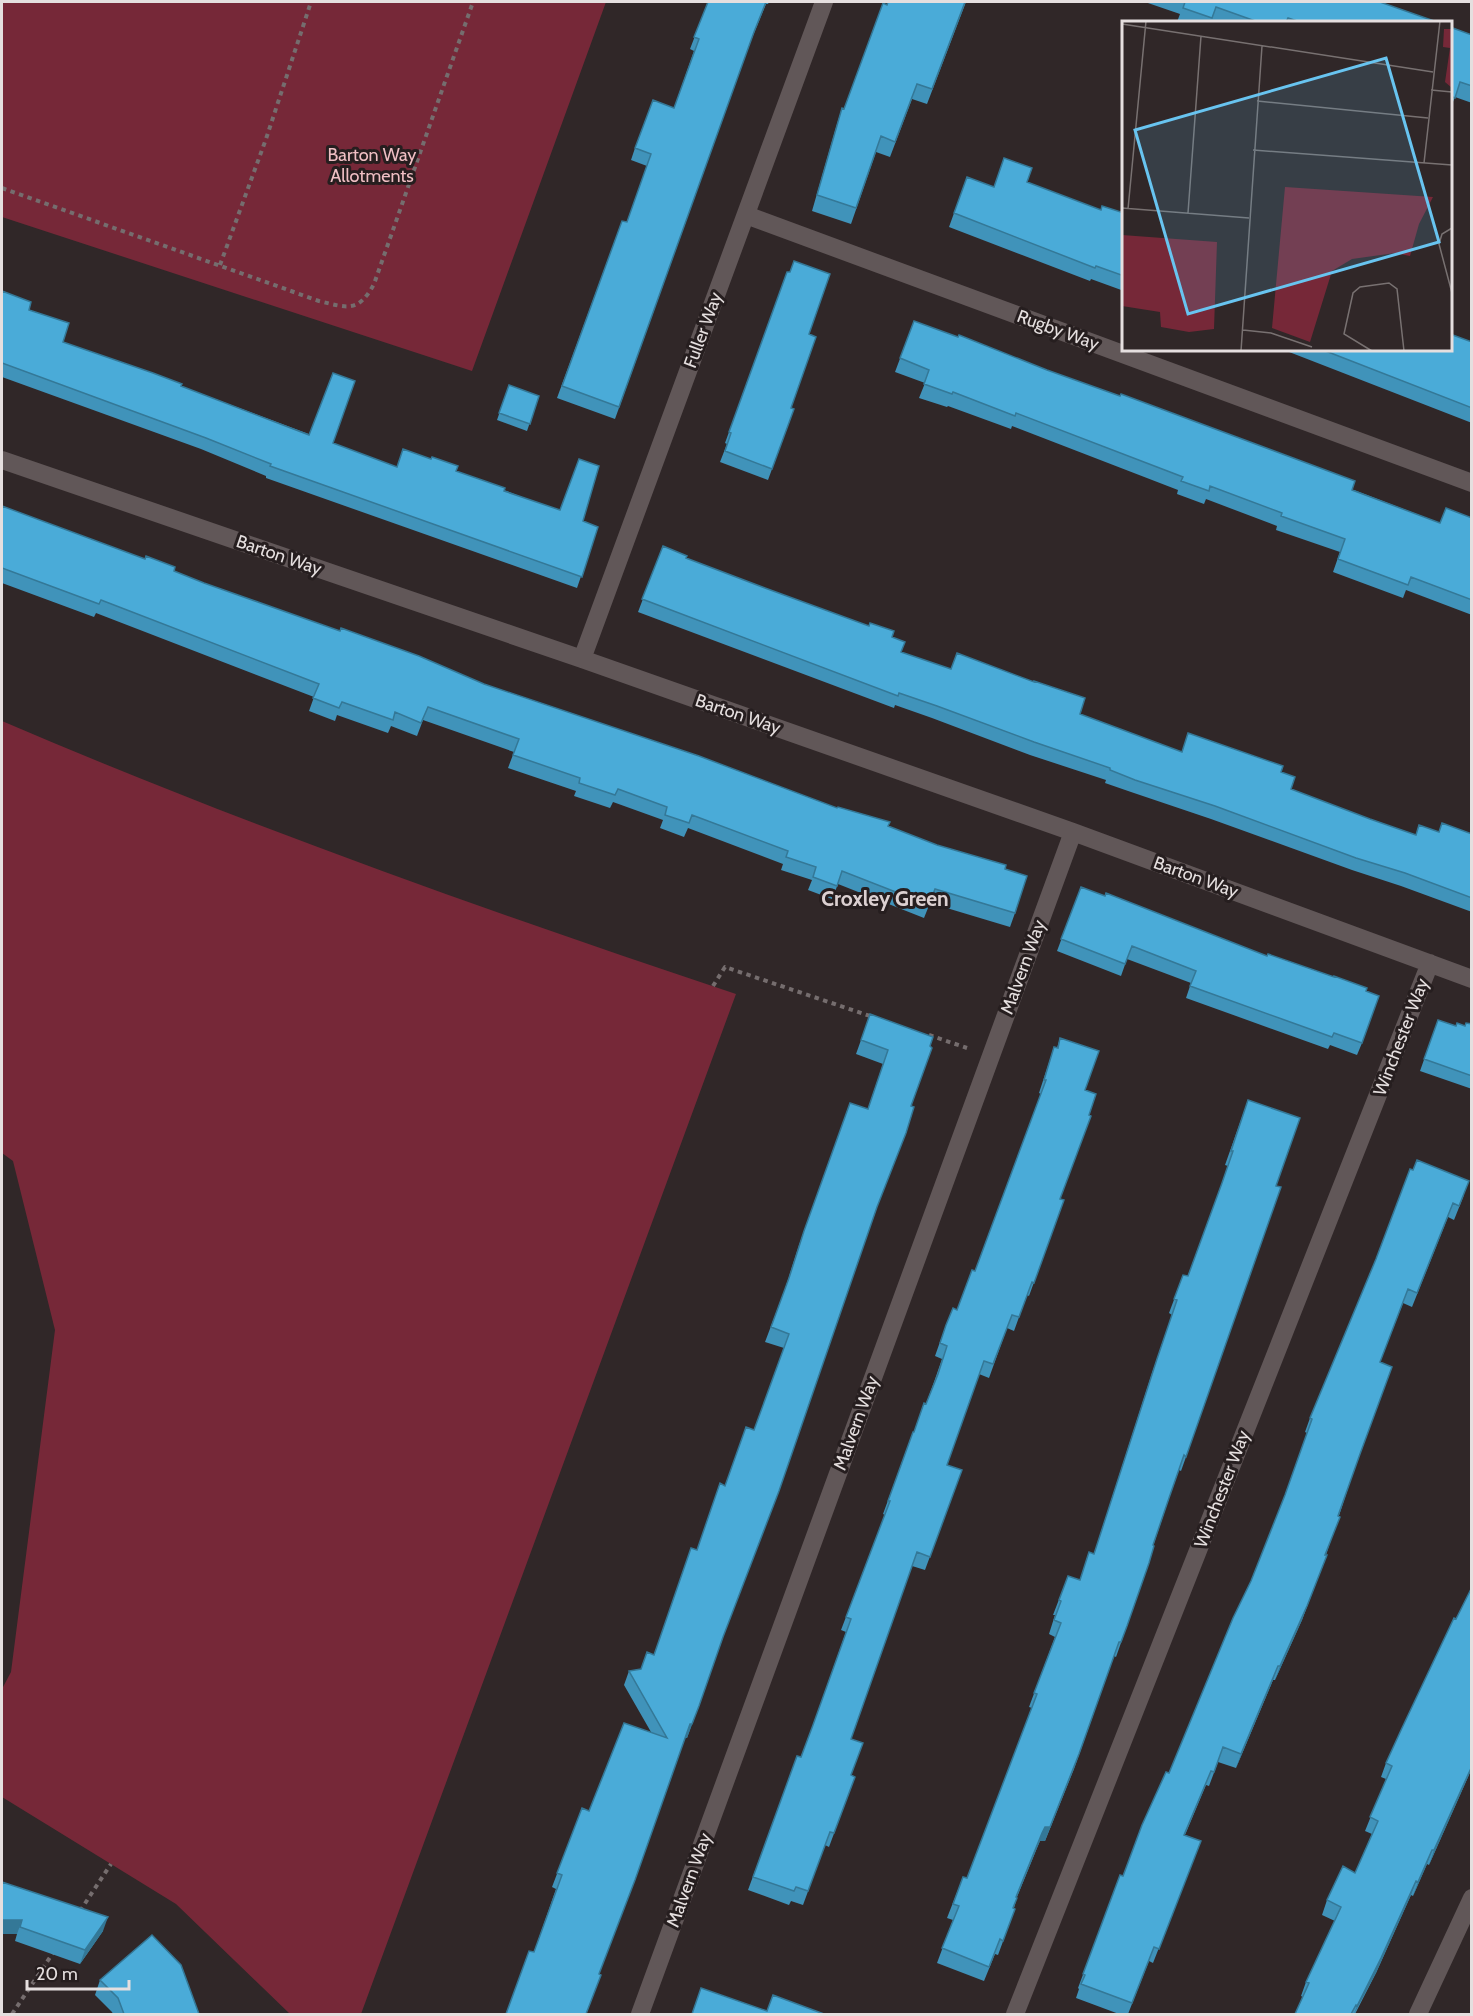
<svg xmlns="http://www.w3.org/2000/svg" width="1473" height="2016" font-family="Cabin,sans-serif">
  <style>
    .green { fill: #762838 }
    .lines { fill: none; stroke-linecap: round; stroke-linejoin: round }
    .path { stroke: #756d6e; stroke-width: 4; stroke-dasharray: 4.5 4.5; stroke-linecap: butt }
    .street { stroke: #615758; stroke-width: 18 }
    .wall { fill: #4093ba }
    .shaded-wall { fill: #347897 }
    .building { fill: #4aabd8; stroke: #347897; stroke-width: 1.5 }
    .labels { text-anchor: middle; stroke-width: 6; stroke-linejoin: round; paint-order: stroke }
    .park-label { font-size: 18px; fill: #f0bfc4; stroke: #261e1f }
    .street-label { font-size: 18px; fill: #e5dfdf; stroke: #261e1f }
    .quarter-label { font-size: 21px; font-weight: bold; fill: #dbd0d1; stroke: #261e1f }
    .inset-road { fill: none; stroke: #787171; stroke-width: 1.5 }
    .view { fill: #68c4f0; fill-opacity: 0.15; stroke: #68c4f0; stroke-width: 3 }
    .inset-edge { fill: none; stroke: #e5dfdf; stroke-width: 3 }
  </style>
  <rect width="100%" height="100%" fill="#302728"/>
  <path class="green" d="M2 2H606L472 371 2 217Z
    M2 721C242 824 488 911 736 994L361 2014H290L176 1904 2 1797V1689L11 1672 55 1330 13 1161 2 1153Z"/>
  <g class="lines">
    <path class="path" d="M2 188 319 301C348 308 358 313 374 284L473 2
      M220 265 266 139 311 2
      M713 986 725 967 873 1017
      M929 1035 967 1048
      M80 1911 111 1864
      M12 2014 55 1950"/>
    <path class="street" d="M746 215 1472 483
      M2 460 582 659 1073 832 1472 979
      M582 659 824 2
      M640 2014 1073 832
      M1015 2014 1430 963
      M1418 2014 1472 1898"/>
  </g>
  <path class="wall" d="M708 2H769L768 4H766L750 43 615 419 557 398 622 221 627 222 647 166 631 160 635 148 674 108 694 51 690 49Z
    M966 2 927 104 912 99 890 157 876 152 851 224 812 211 837 124 842 108 844 109 887 5Z
    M1145 2H1380L1437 22H1177L1180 14Z
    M1450 27 1472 35V103L1455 97 1450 109Z
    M967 177 994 187 1027 182 1101 210 1124 213V291L1091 279 1090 281 949 227Z
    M787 272 809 334 791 408 794 409 768 480 720 462 727 444 725 443Z
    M2 291 29 310 63 342 397 467 456 471 598 527 577 588 266 478V476L201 449 2 377Z
    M914 321 1440 523 1472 518V615L1406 590 1403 598 1333 572 1340 552 1276 530 1277 526 1206 499 1204 504 1177 494 1178 490 1012 426 1011 429 948 406 947 407 919 398 925 383 895 372Z
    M1472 342V423L1284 350H1450Z
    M509 385 539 396 527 431 497 420Z
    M2 506 204 583 484 684 888 826 937 845 1005 869 1015 913 1010 927 930 903 924 918 838 884 832 899 808 890 812 880 781 870 783 864 688 828 684 837 660 828 663 820 613 802 610 808 574 796 576 791 508 768 514 752 423 720 417 736 391 726 388 733 337 715 335 721 309 711 314 697 96 613 94 617 2 583Z
    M663 546 686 558 892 637 901 652 1080 714 1182 752 1281 772 1291 789 1370 819 1416 835 1439 832 1472 834V912L1401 886 1352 870 1211 819 1131 792 1105 783 1106 780 1030 755 932 718 895 705 894 708 638 612Z
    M1081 887 1267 956 1366 991 1362 1043 1357 1055 1330 1045 1328 1049 1186 998 1191 983 1127 959 1121 976 1057 951Z
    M1438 1020 1456 1026H1465L1472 1024V1089L1420 1071Z
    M933 1037 875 1213 687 1738H685L534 1952 556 1889 552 1887 582 1808 589 1811 651 1732 624 1685 629 1671 641 1669 654 1654 697 1550 725 1486 754 1430 784 1348 765 1342 785 1289 799 1245 850 1103 868 1109 883 1064 856 1054 861 1040Z
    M1060 1038 1085 1090 1060 1199 1064 1200 1029 1296 1027 1295 1014 1331 1007 1328 989 1378 979 1374 947 1465 962 1470 925 1570 912 1566 851 1739V1775L855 1777 829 1847 825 1845 803 1905 791 1901 789 1905 748 1890 797 1756 801 1757 811 1731 846 1632 841 1630 885 1515 883 1514 913 1432H914L926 1404 934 1382 942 1359 935 1356 941 1339 957 1310 975 1271 1041 1094 1039 1093 1054 1047 1057 1048Z
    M1248 1100 1276 1186 1186 1457 1181 1471 1179 1470 1169 1498 1122 1640 1116 1657 1114 1656 1074 1769 1045 1841H1040L1037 1848 1017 1897 1014 1908 1015 1909 998 1955 995 1954 984 1981 937 1963 953 1920 947 1918 963 1877 967 1878 1032 1708 1029 1707 1055 1637 1049 1634 1055 1615H1053L1068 1576 1080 1580 1089 1552 1094 1554 1152 1373 1172 1315 1169 1313 1178 1289 1188 1276 1218 1196 1228 1166 1225 1165Z
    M1464 1195 1454 1220 1448 1217 1412 1307 1403 1303 1380 1362 1358 1458 1326 1555 1302 1620 1275 1680H1273L1236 1768 1218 1762 1209 1786 1206 1785 1185 1835 1201 1841 1153 1963 1149 1961 1128 2014H1119L1076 1998 1079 1989 1078 1988 1120 1875 1123 1876 1169 1773 1251 1581 1284 1498 1307 1433 1305 1432 1310 1418 1376 1259Z
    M1472 1587V1768L1429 1865 1427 1864 1413 1896 1411 1895 1376 1973 1355 2014H1295L1303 1997 1301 1996 1306 1982 1335 1921 1322 1915 1327 1900 1355 1873 1372 1834 1365 1831 1386 1779 1381 1777 1386 1763Z
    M2 1882 103 1931 80 1964 15 1941 17 1934Z
    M100 1980 199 2014H113L112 2012 95 1995Z"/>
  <path class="shaded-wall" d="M1327 1555 1302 1620 1275 1680 1280 1666Z
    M1278 1666 1273 1680 1236 1768 1241 1754Z
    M699 1706 687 1738H685L690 1724Z
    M1079 1754 1045 1841H1040L1037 1848 1011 1911 1042 1833Z
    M1472 1766V1768L1429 1865 1434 1850Z
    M1432 1850 1427 1864 1413 1896 1418 1882Z
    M1416 1881 1411 1895 1376 1973 1354 2014 1357 2006Z
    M108 1917 103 1931 80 1964 85 1950Z
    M2 1920H22L17 1934H2Z"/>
  <path class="building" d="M708 2H766L754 32 619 407 562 386 622 221 627 222 651 154 635 148 653 100 674 108 699 39 694 37Z
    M888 2H965L932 89 917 84 895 142 881 136 856 208 817 195 842 108 844 109 883 3 887 5Z
    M1185 2H1380L1437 22H1300L1288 18 1286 22H1258L1216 7 1212 18 1183 8Z
    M1450 27 1472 35V86L1460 82 1455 98 1450 96Z
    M1004 158 1032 168 1027 182 1101 210 1102 206 1124 213V276L1096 266 1095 268 954 213 967 177 994 187Z
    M794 261 830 274 809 334 816 337 791 408 794 409 772 469 725 451 731 433 729 432 787 272H790Z
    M2 291 31 302 29 310 69 323 63 342 153 373 182 384 181 386 309 435 333 373 355 381 333 443 397 467 403 449 431 459 432 457 458 466 456 471 505 488 504 491 560 510 579 459 599 466 583 521 598 527 582 577 270 466 271 464 206 438 2 363Z
    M914 321 958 337 959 335 1047 370 1120 396 1121 394 1355 481 1352 490 1440 523 1446 508 1472 518V600L1411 577 1408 585 1338 559 1345 539 1281 516 1282 513 1210 486 1209 491 1181 481 1183 477 1016 413 1015 416 953 392 952 394 924 384 929 370 900 358Z
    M1450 334 1472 342V408L1323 350H1450Z
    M509 385 539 396 530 424 499 413Z
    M2 506 145 559 146 556 175 567 174 571 204 583 340 631 341 628 419 656 484 684 699 756 837 808 838 807 890 822 888 826 937 845 1006 865 1005 869 1027 876 1015 913 935 889 929 905 842 871 837 886 813 877 816 867 786 857 788 851 692 815 689 823 665 815 667 807 618 789 615 795 579 783 580 778 513 755 519 739 428 707 421 723 395 712 393 720 342 702 339 708 313 698 319 684 101 600 99 604 2 568Z
    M663 546 687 556 686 558 765 588 869 626 870 623 894 631 892 637 905 642 901 652 951 669 957 653 1034 682V681L1085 698 1080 714 1182 752 1188 733 1283 766 1281 772 1295 777 1291 789 1370 819 1416 835 1419 825 1439 832 1442 823 1472 834V898L1405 873 1356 858 1215 806 1135 780 1110 770V768L1034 742 937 706 899 693 898 696 642 599Z
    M1081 887 1105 896 1106 893 1267 956 1268 954 1334 977V976L1367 988 1366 991 1379 996 1362 1043 1334 1033 1332 1037 1190 986 1196 971 1132 946 1125 964 1061 939Z
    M870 1014 933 1037 930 1046 932 1048 911 1106 914 1107 906 1133 877 1207 779 1491 723 1637 699 1706 692 1724H690L635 1880 599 1974 601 1975 586 2014H506L529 1951 534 1952 562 1875 557 1873 582 1808 589 1811 624 1723 667 1738 629 1671 641 1669 647 1652 654 1655 691 1548 697 1550 720 1483 725 1486 746 1427 754 1430 789 1334 771 1327 789 1278 804 1231 850 1103 868 1109 888 1050 861 1040Z
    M1438 1020 1456 1026 1457 1023 1465 1026 1466 1023 1472 1024V1076L1424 1059Z
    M1060 1038 1099 1051 1085 1090 1096 1094 1089 1115 1091 1116 1060 1199 1064 1200 1034 1283 1032 1282 1019 1317 1012 1315 993 1364 984 1361 947 1465 962 1470 930 1557 917 1552 851 1739 863 1743 851 1775 855 1777 834 1833 830 1832 808 1891 796 1887 794 1891 753 1877 797 1756 801 1757 813 1725 851 1619 846 1617 890 1501H888L913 1432H914L924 1403 926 1404 938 1374 947 1346 940 1343 946 1325 953 1308 957 1310 972 1270 975 1271 1046 1080H1044L1054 1047 1058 1048Z
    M1248 1100 1300 1118 1276 1186 1281 1187 1186 1457 1184 1455 1169 1498 1153 1545 1154 1546 1149 1563 1127 1626 1121 1642H1119L1079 1754 1050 1827H1045L1042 1833 1016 1897 1017 1898 1013 1908 1015 1909 1003 1941 1000 1939 989 1967 942 1948 959 1906 953 1904 963 1877 967 1878 1037 1694 1034 1693 1061 1623 1054 1620 1061 1601 1059 1600 1068 1576 1080 1580 1089 1552 1094 1554 1157 1359 1177 1300 1174 1299 1183 1275 1188 1276 1222 1183 1233 1151H1231Z
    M1417 1160 1469 1181 1459 1206 1453 1203 1417 1293 1408 1289 1380 1362 1392 1367 1360 1454 1338 1516 1340 1517 1325 1555H1327L1307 1606 1280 1666H1278L1241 1754 1223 1747 1214 1772 1211 1771 1184 1835 1201 1841 1159 1949 1154 1947 1132 2003 1081 1984 1085 1975 1083 1974 1120 1875 1123 1876 1142 1825 1166 1772 1169 1773 1233 1618 1251 1581 1285 1495 1312 1419 1310 1418 1376 1259 1410 1169 1413 1170Z
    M1472 1587V1766L1434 1850H1432L1418 1882 1416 1881 1381 1958 1357 2006 1356 2005 1351 2014H1295L1309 1983 1306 1982 1341 1907 1327 1900 1343 1866 1355 1873 1378 1821 1370 1817 1392 1766 1386 1763 1402 1728 1454 1618 1456 1619Z
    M2 1882 108 1917 85 1950 20 1927 22 1920H2Z
    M152 1935 181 1965 199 2014H124L118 1998 100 1980Z
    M701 1988 767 2011 773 1995 824 2014H692Z"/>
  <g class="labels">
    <g class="park-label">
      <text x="372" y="161">Barton Way<tspan x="372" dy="21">Allotments</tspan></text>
    </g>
    <g class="street-label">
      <text transform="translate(703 330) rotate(-70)" y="6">Fuller Way</text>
      <text transform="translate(1058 330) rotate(20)" y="6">Rugby Way</text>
      <text transform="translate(279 555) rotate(19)" y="6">Barton Way</text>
      <text transform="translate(738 714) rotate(19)" y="6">Barton Way</text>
      <text transform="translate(1196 877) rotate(20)" y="6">Barton Way</text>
      <text transform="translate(1023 967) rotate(-70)" y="6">Malvern Way</text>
      <text transform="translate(1401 1037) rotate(-69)" y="6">Winchester Way</text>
      <text transform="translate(856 1423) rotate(-70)" y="6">Malvern Way</text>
      <text transform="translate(1222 1489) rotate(-69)" y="6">Winchester Way</text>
      <text transform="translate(689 1880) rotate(-70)" y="6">Malvern Way</text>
    </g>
    <g class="quarter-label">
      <text x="885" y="906">Croxley Green</text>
    </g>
  </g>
  <g transform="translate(1122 21)">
    <rect width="330" height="330" fill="#302728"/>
    <path d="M322 8H330V67L323 61 328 27 321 26ZM163 166 311 176 297 203 288 235 273 232 230 238 210 250 188 321 150 307ZM0 214 95 221 92 308 67 311 39 306 38 291 0 285Z" fill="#762838"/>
    <path class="inset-road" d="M0 3 311 51M309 69 330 71M135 80 306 97M131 129 330 144M302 142 318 0M0 187 127 197M6 188 24 0M66 192 79 15M330 207 320 213 317 223 330 272M121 309 149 312 190 326M119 330 140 25M250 330 222 313 231 272 238 266 267 262 275 268 282 330"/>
    <path class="view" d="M264 37 317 221 66 293 13 109Z"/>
    <rect width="330" height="330" class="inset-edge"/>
  </g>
  <rect width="1473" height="2016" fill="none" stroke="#e5dfdf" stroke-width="6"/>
  <path d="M27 1980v9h102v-9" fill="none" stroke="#e5dfdf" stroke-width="3"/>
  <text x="36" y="1980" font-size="18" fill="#e5dfdf" stroke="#261e1f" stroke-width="4.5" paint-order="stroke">20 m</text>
</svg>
